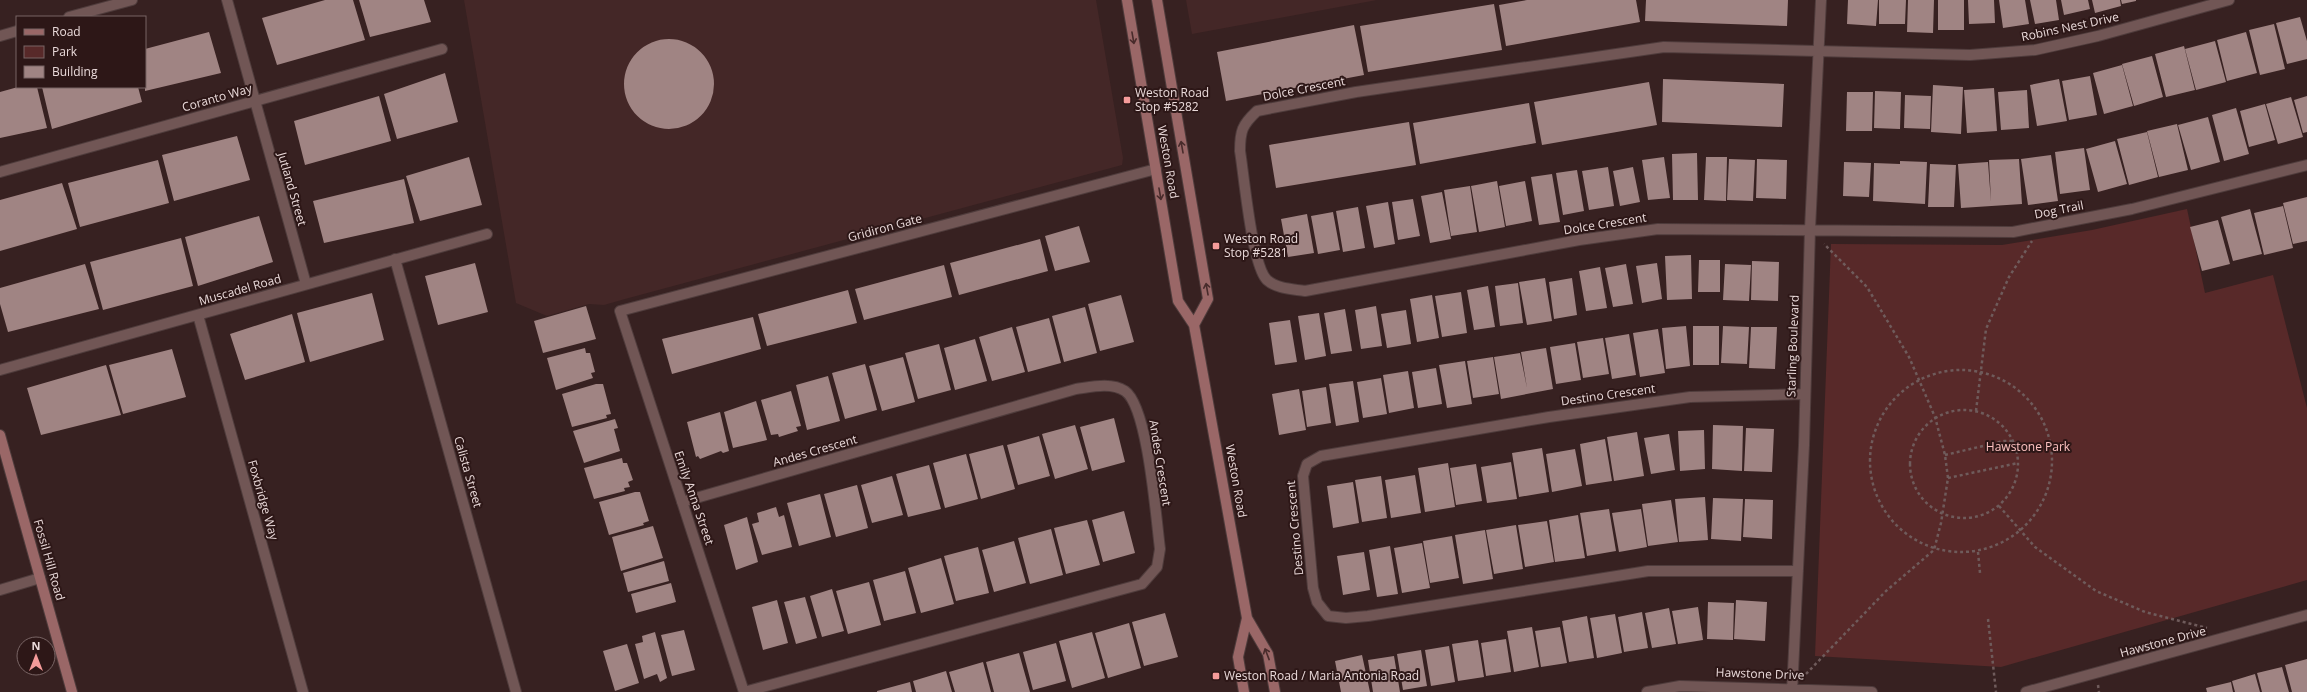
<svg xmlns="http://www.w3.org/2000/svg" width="2307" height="692" font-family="'Open Sans',sans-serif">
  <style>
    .built { fill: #442727 }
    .green { fill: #582929 }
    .building { fill: #a08483 }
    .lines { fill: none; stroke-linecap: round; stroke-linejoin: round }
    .lane-casing { stroke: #4f3c3c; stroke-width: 12 }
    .street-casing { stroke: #4f3c3c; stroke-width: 12 }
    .secondary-casing { stroke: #4f3c3c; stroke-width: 12 }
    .path { stroke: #6f5b5b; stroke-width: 2.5; stroke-dasharray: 3 3; stroke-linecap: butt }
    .lane { stroke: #715655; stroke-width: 10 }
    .street { stroke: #715655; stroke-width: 10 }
    .secondary { stroke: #9a6767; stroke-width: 10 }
    .oneway { stroke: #482b2b }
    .poi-dot { fill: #f59b9a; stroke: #2d1717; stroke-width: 1.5 }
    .labels { text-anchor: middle; stroke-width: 4; stroke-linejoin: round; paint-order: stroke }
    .street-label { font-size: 12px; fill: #eadada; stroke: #2d1717 }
    .poi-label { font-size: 12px; fill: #eadada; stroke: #2d1717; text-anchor: start }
    .park-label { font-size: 12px; fill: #fdc2c0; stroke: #2d1717 }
  </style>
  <rect width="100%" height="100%" fill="#372121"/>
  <path class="built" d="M464 0H1096L1123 158 1122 165 625 299 604 305 589 304 547 316 516 303Z
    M1186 0H1377L1192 34Z"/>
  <path class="green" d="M2187 209 2205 293 2273 275 2307 408V580L2001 667 1815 656 1831 244 2002 245 2092 230Z"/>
  <path class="building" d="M325 0H353L365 40 277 65 262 18Z
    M359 0H424L431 22 370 37Z
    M1527 0H1636L1640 22 1506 46 1499 5Z
    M1646 0H1788L1787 26 1645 21Z
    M1848 0H1878L1876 26 1847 24Z
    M1879 0H1906L1905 24H1879Z
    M1908 0H1934L1933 33 1907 32Z
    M1938 0H1964V30H1938Z
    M1968 0H1994L1995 23 1969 24Z
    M1999 0H2025L2029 24 2003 28Z
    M2030 0H2056L2059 20 2035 24Z
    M2061 0H2088L2090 9 2064 15Z
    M2092 0H2120L2121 6 2095 13Z
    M2121 0H2136V1L2122 4Z
    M1494 4 1502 50 1368 72 1360 26Z
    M2300 17 2307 41V59L2287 64 2276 23Z
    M2274 24 2285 69 2260 75 2249 30Z
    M1354 25 1364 75 1226 101 1217 52Z
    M209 32 221 73 145 91V49Z
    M2246 32 2257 73 2227 81 2217 40Z
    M624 84a45 45 0 1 1 90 0a45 45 0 1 1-90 0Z
    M2215 41 2226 82 2196 90 2185 49Z
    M2184 46 2195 90 2166 97 2155 54Z
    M2152 56 2163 97 2134 106 2122 64Z
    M2122 65 2133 106 2104 114 2093 73Z
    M445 73 458 122 397 139 384 94Z
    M2090 76 2097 115 2069 120 2062 81Z
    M1663 79 1784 84 1782 127 1662 122Z
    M2059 79 2067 121 2037 126 2030 85Z
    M1649 82 1657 125 1542 145 1534 102Z
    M1933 85 1963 87 1961 134 1931 132Z
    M18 87H37L47 128 0 138V92Z
    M42 87H138L142 102 52 129Z
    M1994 88 1997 131 1967 133 1964 90Z
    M2027 90 2029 128 2001 130 1998 92Z
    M1875 91 1901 92 1900 129 1874 128Z
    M1847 92H1873L1872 131H1846Z
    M1905 95 1931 96 1930 129 1904 128Z
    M379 96 391 141 305 165 294 121Z
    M2307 96V132L2303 133 2294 100Z
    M2291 97 2303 137 2278 144 2266 104Z
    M1529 103 1536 143 1420 164 1413 123Z
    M2265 104 2275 140 2249 147 2240 111Z
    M2236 108 2249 154 2224 161 2212 115Z
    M2208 117 2220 162 2191 170 2178 125Z
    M1409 122 1416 165 1276 188 1269 145Z
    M2177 124 2188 170 2159 177 2147 131Z
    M2147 132 2158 177 2129 185 2117 139Z
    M237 136 250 180 174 201 162 155Z
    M2115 141 2127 184 2098 192 2086 149Z
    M2084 148 2090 190 2060 194 2055 152Z
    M1697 153 1698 200H1673L1672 154Z
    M2051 155 2058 201 2028 205 2021 159Z
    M469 157 482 205 420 221 406 176Z
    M1664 157 1670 198 1648 200 1642 160Z
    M1706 157H1727L1726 201 1704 200Z
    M1729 159 1755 160 1753 201 1727 200Z
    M1757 159 1787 160 1786 199 1756 198Z
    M2019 159 2022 204 1961 208 1958 164 1988 162 1991 202 1989 160Z
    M158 160 169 203 80 227 68 183Z
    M1900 161 1927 162 1925 204 1873 201 1874 163 1900 164Z
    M1844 162 1871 163 1869 197 1843 196Z
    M1930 164 1956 165 1954 207H1928Z
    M1608 167 1614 206 1589 210 1582 171Z
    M1633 167 1640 202 1620 206 1613 171Z
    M1577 170 1584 211 1563 215 1556 173Z
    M1552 174 1560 222 1539 225 1531 177Z
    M404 179 414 223 324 243 313 201Z
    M1497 181 1505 227 1479 232 1471 186Z
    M1525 181 1532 221 1506 226 1499 186Z
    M62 183 77 229 0 251V200Z
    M1470 186 1477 232 1451 236 1444 190Z
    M1442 192 1451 239 1430 243 1421 196Z
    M2307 197V241L2293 244 2283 203Z
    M1413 199 1420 236 1398 240 1392 202Z
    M1388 202 1395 244 1374 248 1366 206Z
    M2283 206 2293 248 2264 255 2254 213Z
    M1358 207 1365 248 1343 252 1336 211Z
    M2250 209 2262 254 2233 261 2221 217Z
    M1333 212 1340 250 1318 254 1311 216Z
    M1307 214 1314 253 1288 257 1281 219Z
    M259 216 273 262 198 286 185 237Z
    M2218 220 2230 264 2202 271 2190 227Z
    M1079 226 1090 262 1055 271 1045 236Z
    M181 238 193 286 103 310 90 262Z
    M1040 239 1048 271 959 295 950 263Z
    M1691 255 1692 299 1667 300 1665 256Z
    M1699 260H1720V292H1698Z
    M1752 261 1779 262 1778 301 1751 300Z
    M475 263 488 312 438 325 425 276Z
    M1657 263 1662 299 1642 303 1636 266Z
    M85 264 99 309 8 332 0 304V288Z
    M1626 264 1633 304 1613 307 1605 268Z
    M1725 264 1751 265 1749 301 1723 300Z
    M944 265 952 297 864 320 855 289Z
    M1600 267 1607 308 1586 311 1579 271Z
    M1545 278 1552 321 1527 325 1519 282Z
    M1572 278 1577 315 1554 319 1549 282Z
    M1518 283 1523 323 1500 326 1495 286Z
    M1488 286 1495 327 1474 330 1467 290Z
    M848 290 857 323 767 346 758 314Z
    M1461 292 1467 333 1442 337 1435 296Z
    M372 293 384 340 310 362 297 313Z
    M1121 295 1134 342 1100 351 1088 304Z
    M1432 295 1439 338 1417 342 1410 299Z
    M586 306 596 339 543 353 534 321Z
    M1376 306 1382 346 1361 349 1355 310Z
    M1085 307 1097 353 1064 362 1052 316Z
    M1345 309 1352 351 1331 354 1324 313Z
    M1406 310 1411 344 1387 348 1381 314Z
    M1319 313 1326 356 1305 360 1298 316Z
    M292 314 305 362 245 380 230 334Z
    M753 317 761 349 672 374 662 339Z
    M1049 318 1061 363 1028 372 1016 327Z
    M1290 320 1297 362 1275 365 1269 323Z
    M1686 326 1690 366 1666 369 1662 328Z
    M1693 326H1719V365H1693Z
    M1723 326 1749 327 1747 364 1721 363Z
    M1012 327 1025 372 992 381 979 337Z
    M1751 327H1777L1775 369 1749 368Z
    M1658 329 1665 373 1640 377 1633 333Z
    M1629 334 1636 375 1612 379 1605 338Z
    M1603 338 1609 374 1583 378 1577 342Z
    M975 339 987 381 955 390 944 348Z
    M1575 343 1581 380 1556 384 1550 347Z
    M939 344 951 390 918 399 905 353Z
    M585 348 586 353H590L595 372 591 373 593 378 556 390 547 358Z
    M1546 348 1553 389 1501 399 1494 357 1520 353 1527 388 1521 352Z
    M172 349 186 397 123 414 109 365Z
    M903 357 915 402 882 411 869 366Z
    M1493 357 1499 394 1473 398 1467 361Z
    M1465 361 1472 404 1447 408 1439 365Z
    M865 364 877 410 845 419 832 373Z
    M106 365 121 415 41 435 27 388Z
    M1436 368 1442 404 1418 408 1412 372Z
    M1408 371 1414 408 1389 413 1383 375Z
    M828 376 840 421 807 430 796 385Z
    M1381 378 1387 414 1363 418 1357 382Z
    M1353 381 1359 422 1336 426 1329 384Z
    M596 384H603L611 414 606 415 607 418 572 427 562 394Z
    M1326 387 1331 423 1307 427 1302 391Z
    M1299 389 1306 430 1279 435 1272 394Z
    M791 391 801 426 796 427 798 431 779 437 778 434 771 435 761 400Z
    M756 401 767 440 733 448 724 412Z
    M720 412 729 451 723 453 721 451 700 459 698 456 696 457 687 422Z
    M1114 418 1125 462 1092 471 1080 427Z
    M615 419 618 428 614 429 620 451 584 463 573 431Z
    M1075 425 1088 469 1055 479 1042 434Z
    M1713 425 1743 426 1742 471 1712 469Z
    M1746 428 1774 429 1772 472 1744 471Z
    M1704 430 1705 469 1680 471 1678 431Z
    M1637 432 1644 476 1614 481 1607 437Z
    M1669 434 1675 470 1651 474 1644 438Z
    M1039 436 1050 476 1018 485 1007 445Z
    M1605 439 1612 481 1586 485 1580 444Z
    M1003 445 1015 489 981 499 969 454Z
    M1542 448 1549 492 1519 497 1512 453Z
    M1575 449 1582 486 1552 492 1546 454Z
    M966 454 978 499 945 508 933 463Z
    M622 458 623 463H627L633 480 628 482 630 487 624 488 625 491 594 499 584 468Z
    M1511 462 1517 499 1487 503 1481 467Z
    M1448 463 1455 507 1425 512 1418 468Z
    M1476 464 1482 501 1456 505 1450 468Z
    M929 465 941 509 908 517 896 474Z
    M1415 475 1421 513 1391 518 1385 480Z
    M892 476 903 515 872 523 861 485Z
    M1381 476 1387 518 1362 522 1355 480Z
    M1353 482 1359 523 1333 528 1327 486Z
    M857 485 868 528 836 537 824 494Z
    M635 492H640L649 521 643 523 644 525 609 535 599 502Z
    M820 494 831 537 799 546 787 503Z
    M1705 497 1708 540 1679 542 1675 499Z
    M1713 498 1743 499 1741 541 1711 539Z
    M1745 499 1773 500 1772 539 1743 537Z
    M1671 500 1678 542 1648 546 1642 504Z
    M776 507 779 517 784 515 792 547 762 555 752 524 759 522 757 513Z
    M1609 509 1616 551 1587 556 1580 513Z
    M1641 509 1647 547 1619 552 1612 513Z
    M1124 511 1135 553 1103 562 1092 520Z
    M1578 515 1585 558 1555 562 1549 520Z
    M747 517 758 562 736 570 724 525Z
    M1087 520 1100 565 1066 574 1054 528Z
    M1547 521 1554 562 1525 567 1518 525Z
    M1516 525 1523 569 1494 574 1486 530Z
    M653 526 663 558 621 571 612 537Z
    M1051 529 1063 575 1030 584 1018 538Z
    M1485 530 1493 579 1463 584 1455 535Z
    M1452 536 1459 578 1430 583 1423 541Z
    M1014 541 1026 583 994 592 982 550Z
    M1422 543 1430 588 1402 593 1394 548Z
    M1390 546 1398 594 1377 597 1369 550Z
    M978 547 989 593 956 601 944 556Z
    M1364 552 1370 590 1343 595 1337 556Z
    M941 558 954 604 921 613 908 568Z
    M664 561 669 581 628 592 623 573Z
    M905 571 916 613 884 621 873 580Z
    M869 582 881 625 848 634 836 591Z
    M671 583 676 602 636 613 631 594Z
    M832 589 844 631 822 637 810 596Z
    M805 597 817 638 796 644 784 602Z
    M777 600 788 643 763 650 752 607Z
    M1736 600 1767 602 1765 641 1734 639Z
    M1708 602 1734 603 1733 640 1707 639Z
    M1698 607 1703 640 1678 644 1672 611Z
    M1669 608 1676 644 1652 648 1645 613Z
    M1642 612 1648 648 1624 652 1618 617Z
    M1165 613 1178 657 1144 666 1132 622Z
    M1615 614 1622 653 1597 658 1590 618Z
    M1587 616 1594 658 1569 662 1562 621Z
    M1129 623 1141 668 1108 678 1095 633Z
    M1532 627 1539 667 1514 672 1507 631Z
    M1560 627 1567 663 1541 667 1535 631Z
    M684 630 695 670 672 676 661 635Z
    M655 632 667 678 660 682 657 674 644 679 635 644 643 642 642 636Z
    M1092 632 1105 678 1072 688 1059 641Z
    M1506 639 1511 672 1486 676 1481 643Z
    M1478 640 1484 677 1458 681 1452 644Z
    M1056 643 1066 681 1033 690 1023 652Z
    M627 644 639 683 615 691 603 651Z
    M1449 646 1455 682 1431 686 1425 650Z
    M1421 650 1427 686 1403 690 1397 654Z
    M1019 653 1030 692H994L986 662Z
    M1362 655 1370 692H1341L1335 661Z
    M1394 656 1400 692H1373L1368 660Z
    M2307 659V692H2292L2285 665Z
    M983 662 991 692H955L949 672Z
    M2282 667 2289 692H2262L2257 673Z
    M946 671 952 692H916L913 681Z
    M2255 674 2260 692H2235L2232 681Z
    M910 682 912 692H877V691Z
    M2231 682 2233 692H2207L2206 688Z"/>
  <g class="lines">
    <defs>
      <path id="lane" d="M69 17 132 0
        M0 36 17 31"/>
      <path id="street" d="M227 0 306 284
        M2229 0 2098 36 2035 50 1970 55 1664 47 1356 92 1257 111C1242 125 1240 131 1240 151 1244 175 1252 266 1267 280 1277 289 1293 289 1305 291L1579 240 1658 229 2013 232 2132 209 2307 165
        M0 172 442 49
        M395 259 516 692
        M198 315 303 692
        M0 370 487 234
        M682 502 1076 389C1091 387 1111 382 1125 391 1148 407 1156 518 1160 549L1157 567 1142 584 744 692
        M1798 571H1648L1368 616 1346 618 1328 616 1317 602 1313 588 1303 476 1307 464 1321 456 1549 417 1690 397 1804 394
        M0 590 40 578
        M744 692 620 311 1156 169
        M1647 692 1680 686 1872 692
        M1792 692 1804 445 1810 229 1821 0
        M2026 692 2307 615"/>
      <path id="secondary" d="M1127 0 1178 301 1194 325 1247 618 1268 654 1275 692
        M1157 0 1208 299 1194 325
        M0 435 72 692
        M1244 692 1238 657 1247 618"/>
    </defs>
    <use href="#lane" class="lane-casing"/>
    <use href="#street" class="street-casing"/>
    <use href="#secondary" class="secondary-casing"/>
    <path class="path" d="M1870 461a91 91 0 1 1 182 0a91 91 0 1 1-182 0Z
      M1910 464a54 54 0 1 1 108 0a54 54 0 1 1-108 0Z
      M1976 411 1986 329 2009 277 2032 241
      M1945 455 2004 441H2013
      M1948 478 2018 463
      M1999 506 2035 547 2096 591 2145 612 2207 628
      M1978 552 1980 573
      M1988 619 1996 692
      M1806 674 1886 591 1934 550 1941 523 1948 478 1945 455 1935 417 1909 357 1867 287 1824 244
      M2098 685 2099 692"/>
    <use href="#lane" class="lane"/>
    <use href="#street" class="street"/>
    <use href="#secondary" class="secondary"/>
  </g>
  <defs><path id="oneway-shaft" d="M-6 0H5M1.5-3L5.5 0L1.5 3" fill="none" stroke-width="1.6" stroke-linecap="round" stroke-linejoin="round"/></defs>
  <g class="oneway">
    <use href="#oneway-shaft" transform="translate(1133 38) rotate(80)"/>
    <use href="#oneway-shaft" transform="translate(1182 147) rotate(-100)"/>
    <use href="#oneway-shaft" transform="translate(1160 194) rotate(80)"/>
    <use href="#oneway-shaft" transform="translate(1207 289) rotate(-100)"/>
    <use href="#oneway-shaft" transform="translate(1267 654) rotate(-111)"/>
  </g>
  <g class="poi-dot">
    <rect x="1123" y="96" width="8" height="8" rx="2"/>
    <rect x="1212" y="242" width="8" height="8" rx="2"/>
    <rect x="1212" y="672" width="8" height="8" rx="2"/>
  </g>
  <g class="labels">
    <g class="street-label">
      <text transform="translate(2070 27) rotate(-12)" y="4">Robins Nest Drive</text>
      <text transform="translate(1304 89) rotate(-11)" y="4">Dolce Crescent</text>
      <text transform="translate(217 98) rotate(-16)" y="4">Coranto Way</text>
      <text transform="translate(1168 162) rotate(80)" y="4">Weston Road</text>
      <text transform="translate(292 189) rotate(74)" y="4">Jutland Street</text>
      <text transform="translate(2059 210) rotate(-11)" y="4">Dog Trail</text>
      <text transform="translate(1605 224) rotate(-9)" y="4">Dolce Crescent</text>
      <text transform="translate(885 228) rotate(-15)" y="4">Gridiron Gate</text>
      <text transform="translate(240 290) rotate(-16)" y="4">Muscadel Road</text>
      <text transform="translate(1793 346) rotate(-88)" y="4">Starling Boulevard</text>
      <text transform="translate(1608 395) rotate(-8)" y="4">Destino Crescent</text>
      <text transform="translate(815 451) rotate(-16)" y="4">Andes Crescent</text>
      <text transform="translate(1160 463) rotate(81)" y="4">Andes Crescent</text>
      <text transform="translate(468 472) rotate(74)" y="4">Calista Street</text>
      <text transform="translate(1236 481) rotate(80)" y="4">Weston Road</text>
      <text transform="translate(694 498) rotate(71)" y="4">Emily Anna Street</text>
      <text transform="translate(263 500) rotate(74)" y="4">Foxbridge Way</text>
      <text transform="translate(1295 528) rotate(-95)" y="4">Destino Crescent</text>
      <text transform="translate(49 560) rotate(74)" y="4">Fossil Hill Road</text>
      <text transform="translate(2163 642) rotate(-15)" y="4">Hawstone Drive</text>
      <text transform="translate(1760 674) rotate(2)" y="4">Hawstone Drive</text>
    </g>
    <g class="poi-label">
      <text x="1135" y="97">Weston Road<tspan x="1135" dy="14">Stop #5282</tspan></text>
      <text x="1224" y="243">Weston Road<tspan x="1224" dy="14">Stop #5281</tspan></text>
      <text x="1224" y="680">Weston Road / Maria Antonia Road</text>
    </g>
    <g class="park-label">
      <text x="2028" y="451">Hawstone Park</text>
    </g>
  </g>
  <rect x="16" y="16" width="130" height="72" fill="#2d1717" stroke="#796565"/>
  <rect x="24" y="29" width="20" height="6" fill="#9a6767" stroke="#796565"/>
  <text x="52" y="36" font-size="12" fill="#eadada">Road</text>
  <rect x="24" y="46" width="20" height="12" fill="#582929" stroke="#796565"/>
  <text x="52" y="56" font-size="12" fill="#eadada">Park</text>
  <rect x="24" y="66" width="20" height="12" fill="#a08483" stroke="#796565"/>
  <text x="52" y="76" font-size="12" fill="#eadada">Building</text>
  <g transform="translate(36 656)"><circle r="19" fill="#2d1717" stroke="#796565"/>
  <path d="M0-3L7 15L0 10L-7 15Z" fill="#f59b9a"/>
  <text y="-6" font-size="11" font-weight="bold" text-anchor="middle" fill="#eadada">N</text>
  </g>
</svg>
